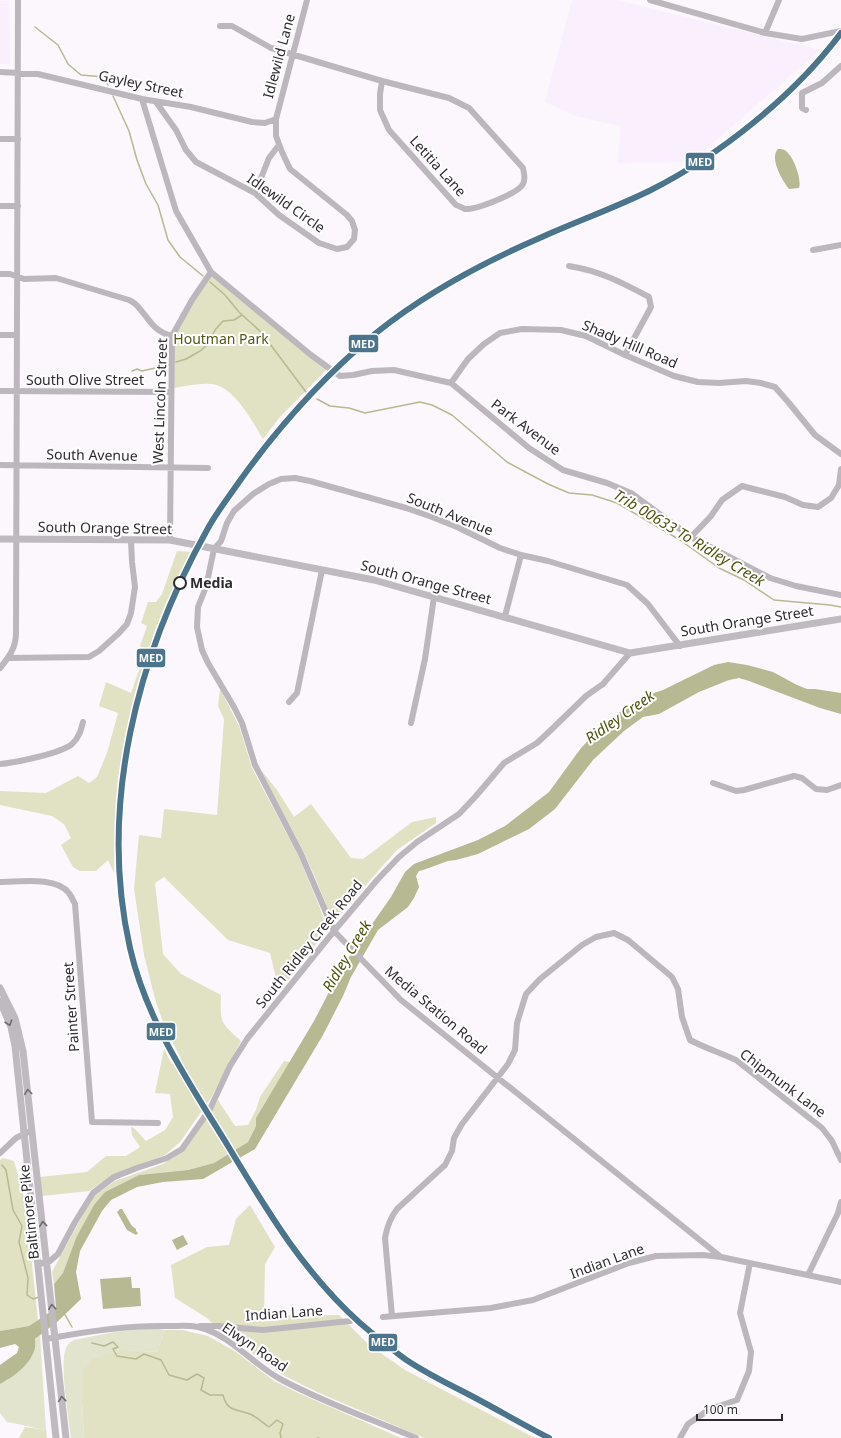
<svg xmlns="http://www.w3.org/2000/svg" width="841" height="1438" font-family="'Noto Sans',sans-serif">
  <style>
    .built { fill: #faeffd }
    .green { fill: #e3e4cd }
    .forest { fill: #e1e1c3 }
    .water { fill: #b7b992 }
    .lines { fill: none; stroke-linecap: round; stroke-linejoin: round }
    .stream { stroke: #b7b992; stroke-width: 1.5 }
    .minor { stroke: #bcb7bd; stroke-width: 6 }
    .major { stroke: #bfb9c0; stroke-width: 7 }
    .rail-1-casing { stroke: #fff; stroke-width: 9 }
    .rail-1 { stroke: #4c748c; stroke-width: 6 }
    .oneway { stroke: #706a71 }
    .stop-dot { fill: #fff; stroke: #2f2931; stroke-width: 2 }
    .labels { text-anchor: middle; stroke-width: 4; stroke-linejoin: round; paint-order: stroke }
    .street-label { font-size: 14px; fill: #2f2931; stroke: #fff }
    .park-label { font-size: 14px; fill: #555716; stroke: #fff }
    .stop-label { font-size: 14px; font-weight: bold; fill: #2f2931; stroke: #fff; text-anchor: start }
    .water-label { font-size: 15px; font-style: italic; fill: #50520f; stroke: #fff }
    .line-badge { stroke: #fff; stroke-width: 1.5 }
    .badge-label { font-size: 11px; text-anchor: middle; font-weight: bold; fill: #fff }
  </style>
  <rect width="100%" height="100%" fill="#fbf7fc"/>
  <path class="built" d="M572 0H617L820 50 691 162 617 163 621 126 576 116 545 102Z
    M0 1H9L10 64H0Z"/>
  <path class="green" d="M153 1328 165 1330 157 1352 123 1350 82 1401 84 1438H71C69 1419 59 1363 66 1348 68 1344 70 1342 74 1340L114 1332Z
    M40 1335 46 1430C33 1428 20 1424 7 1422L0 1413V1384L7 1381 36 1344 35 1340Z"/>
  <path class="forest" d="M211 272 329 367 279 418 263 439C252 421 234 386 211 384 199 383 186 386 174 388L172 336Z
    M177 551 191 552 156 628 135 695 118 777 114 873 108 860 96 871H80L73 867 61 845 71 838 64 824 52 816 0 805V791L46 793 78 776 89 783 97 777 107 753 118 713 99 706 106 682 131 693 146 650 140 646 147 626 141 623 148 602H156L162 594Z
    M220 689 239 726 252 768 298 855 320 908 326 926 323 935 283 987 277 982 270 953 228 940 164 877 155 883 163 954 181 974 221 995C220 1023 220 1022 241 1041L211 1098 201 1112 180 1142 165 1155 113 1175 89 1191 42 1196 40 1177 87 1172 106 1156H126L140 1147 132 1135 131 1127 134 1128 146 1141 165 1130 173 1117 170 1094 155 1093 164 1049 172 1064 181 1058 165 1028 155 999 144 955 134 889 139 835 161 838 164 809 217 815 224 719 218 706Z
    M261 770 277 790 294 817 311 804 351 858 363 859 412 822 436 817V823L397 850 378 871 337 919H332L315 877 304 853Z
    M284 1061 290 1062 256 1118V1126L248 1142 214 1163 188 1170 139 1175 105 1192 76 1238 63 1273 54 1284 52 1272 86 1209 94 1196 115 1181 163 1164 176 1156 187 1147 218 1100 235 1126 248 1125 256 1110 260 1097Z
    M3 1158 14 1161 25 1201 38 1320 29 1326 0 1331V1160Z
    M250 1205 275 1247 265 1264 264 1315H339L368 1344 405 1370 535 1438H424L317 1392 283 1375 219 1330 207 1318 175 1298 171 1265 207 1247 229 1245 236 1219Z
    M165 1330H182L208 1336 236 1352 274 1381 296 1392 401 1438H84L82 1401 83 1369 93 1359 123 1350 157 1352Z
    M25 1427 46 1430 47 1438H19Z"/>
  <path class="water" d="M778 149C782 149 784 149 787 152 794 158 802 180 799 188L789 189C782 180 769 158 778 149Z
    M728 662 747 665 773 672 797 685 807 689H815L841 693V714L820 708 749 681 739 678 729 680 699 692 659 714 643 717 624 731 593 760 555 809 529 829 478 854 456 860 448 861 423 870 419 871 416 876 419 887 414 898 408 907 378 930 351 977 343 996 323 1035 255 1149 203 1179 163 1182 137 1187 111 1200 102 1211 80 1251 76 1272 81 1299 57 1322 35 1339C39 1358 15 1377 0 1384V1365L17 1353 19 1347 15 1344 0 1348V1331L29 1326 56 1308 54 1284 63 1273 76 1238 94 1205 105 1192 139 1175 188 1170 214 1163 248 1142 256 1126V1118L314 1021 327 996 335 977 391 897 405 872 414 864 478 840 505 826 549 792 581 748 601 727 625 708 645 696 663 690 714 665Z
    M120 1209H122L132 1226 136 1229V1231L138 1233 136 1235 127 1230 117 1212Z
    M183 1235 188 1244 177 1250 172 1240Z
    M131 1277 132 1288H140L141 1306 103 1309 100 1279Z"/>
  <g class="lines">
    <path class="stream" d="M35 27 58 45 68 64 81 75 104 77 108 85
      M113 96 129 131 137 160 146 184 158 205 168 240 180 257 203 276
      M210 282 225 295 239 312 261 332 306 392
      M176 362 186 359 200 351 208 344 215 330 223 321 234 320 242 315
      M132 371 137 369 142 371 168 365
      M317 399 330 406 349 408 365 413 420 402 432 405 452 415 507 462 548 484 569 493 592 495 617 503 680 540 719 568 744 580 774 600 830 605 841 607
      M2 1165 6 1170 13 1210 22 1226 19 1242 28 1278 27 1295 33 1299 39 1297
      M64 1313 72 1327
      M92 1343 104 1346 113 1342 118 1347 113 1349 117 1356 136 1359 144 1354 161 1360 169 1375 187 1380 197 1374 204 1378 201 1390 210 1395H223C227 1412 237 1409 250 1414 257 1417 263 1423 269 1427L277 1420 283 1424 280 1433 281 1438
      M317 1438H319"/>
    <path class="minor" d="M650 0 765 33 802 39 841 31
      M220 26H232L271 48 382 81
      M765 33 779 0
      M0 72 38 74 142 99 191 107 252 122 265 123 276 119
      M382 81 449 98 469 108 523 168C524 174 526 179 523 184 519 193 476 210 465 209 463 208 459 206 456 205L389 130 380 110V94Z
      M142 99 176 211 211 272 311 355 340 376 353 375 372 371 394 370 451 383 529 448 563 470 607 483 631 493 691 537 770 578 796 586 841 595
      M156 102 176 130 186 150 196 162 255 193 279 215 319 243 337 249 347 247 354 239 355 230 352 221 347 215 290 169 282 152 276 136V119L307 0
      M806 110 802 108V93L822 83 841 66
      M0 139H18
      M255 193 269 158 279 145
      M0 206H18
      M813 250 841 245
      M569 266C600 271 621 282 649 297L651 307 625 355
      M0 274H10L24 279 56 278 129 300C133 302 137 305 139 308 151 321 153 331 172 336
      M0 335H17
      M451 383 468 359 484 344 500 333 522 329 561 330 586 336 625 355 674 376 698 382 719 383 746 381 761 383 775 387 789 403 815 435 841 454
      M0 391 170 392
      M0 465 208 468
      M691 537 711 516 722 500 742 486 785 497 803 505 818 507 831 498 839 485 841 469
      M170 540 172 336 192 300 211 272
      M505 616 521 555
      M680 646 648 604 627 585 548 561 521 555 500 548 457 527 432 517 406 508 310 481 295 478 281 479 269 484 253 494 234 511 227 523 221 541 214 549 206 587 198 607 197 627 202 650 208 663 234 707 242 723 255 765 301 854 334 931 401 1000 721 1257
      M8 658 89 657 99 651 119 633 127 624 131 613 135 587 132 562 131 540
      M0 668C9 657 16 648 16 633L18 0
      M289 702 297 693 322 570
      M411 723 425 659 434 597
      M0 764C14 763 62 753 72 744 79 738 81 730 83 722
      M713 783 736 791 744 790 794 776 802 778 816 789 827 790 841 785
      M0 882C19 882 56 876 69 893 71 896 73 900 75 904L92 1122 158 1123
      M0 1153 16 1138 28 1132
      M39 1264 50 1261 58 1254 75 1222 93 1193 114 1177 137 1168 167 1158 182 1149 210 1109 230 1066 247 1039 334 931 378 879 399 857 417 842 459 814 476 796 504 763 537 743 552 729 586 696 603 684 630 653
      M808 1275 838 1213 841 1202
      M392 1316 385 1238C387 1227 390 1218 397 1209L445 1165 452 1151 454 1138 462 1124 508 1064 515 1050 517 1023 526 994 540 979 582 945 596 937 614 933 628 940 672 977 678 989 682 1017 690 1040C705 1048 721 1053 736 1060L822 1128 832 1141 841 1160
      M383 1317 491 1308 533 1300 629 1263 656 1256 703 1255 721 1257 841 1282
      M200 1326H219L263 1330 350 1321
      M46 1339C87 1331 128 1325 170 1326 179 1326 189 1325 198 1327 230 1334 253 1365 282 1380 325 1403 371 1419 416 1438
      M680 1438 688 1424 710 1409 737 1400 749 1371 751 1352 740 1313 750 1263"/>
    <path class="major" d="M0 539 170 540 374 580 630 653 841 619
      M0 988 15 1018 23 1051 66 1438
      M0 1001 11 1027 15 1046 56 1438"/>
    <defs>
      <path id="rail-1" d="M549 1438C520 1423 493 1407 464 1392 444 1382 424 1372 405 1359 390 1348 374 1335 360 1323 304 1273 266 1209 228 1146 190 1084 146 1020 130 948 98 806 137 655 207 530 216 513 228 498 239 482 278 427 324 376 376 333 426 293 484 262 542 237 578 221 614 208 649 191 719 156 794 96 841 33"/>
    </defs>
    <use href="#rail-1" class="rail-1-casing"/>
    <use href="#rail-1" class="rail-1"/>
  </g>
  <defs><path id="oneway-chevron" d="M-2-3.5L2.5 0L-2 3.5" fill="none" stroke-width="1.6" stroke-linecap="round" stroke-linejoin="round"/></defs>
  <g class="oneway">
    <use href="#oneway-chevron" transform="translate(9 1023) rotate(71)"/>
    <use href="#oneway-chevron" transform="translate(28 1092) rotate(-97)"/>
    <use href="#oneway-chevron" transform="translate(43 1224) rotate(-96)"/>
    <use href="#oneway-chevron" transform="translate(52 1307) rotate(-96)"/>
    <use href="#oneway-chevron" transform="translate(62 1399) rotate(-96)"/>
  </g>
  <circle class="stop-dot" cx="180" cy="583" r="6"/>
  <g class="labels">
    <g class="street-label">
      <text transform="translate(279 56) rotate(-75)" y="5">Idlewild Lane</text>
      <text transform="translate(141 84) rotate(12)" y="5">Gayley Street</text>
      <text transform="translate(438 166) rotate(48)" y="5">Letitia Lane</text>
      <text transform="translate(286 203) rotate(35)" y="5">Idlewild Circle</text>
      <text transform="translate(630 344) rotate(23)" y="5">Shady Hill Road</text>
      <text x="85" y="385">South Olive Street</text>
      <text transform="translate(160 401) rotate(-88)" y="5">West Lincoln Street</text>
      <text transform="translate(526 427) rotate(37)" y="5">Park Avenue</text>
      <text transform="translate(92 455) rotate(1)" y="5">South Avenue</text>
      <text transform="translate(450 514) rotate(22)" y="5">South Avenue</text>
      <text transform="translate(105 528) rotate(1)" y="5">South Orange Street</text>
      <text transform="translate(426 582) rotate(15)" y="5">South Orange Street</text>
      <text transform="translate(747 621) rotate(-9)" y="5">South Orange Street</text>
      <text transform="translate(309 944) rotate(-51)" y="5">South Ridley Creek Road</text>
      <text transform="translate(71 1007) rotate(-94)" y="5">Painter Street</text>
      <text transform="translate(436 1010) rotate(40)" y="5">Media Station Road</text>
      <text transform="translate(783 1083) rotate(37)" y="5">Chipmunk Lane</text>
      <text transform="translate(29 1212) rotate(-96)" y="5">Baltimore Pike</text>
      <text transform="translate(607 1261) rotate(-20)" y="5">Indian Lane</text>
      <text transform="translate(284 1313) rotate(-4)" y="5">Indian Lane</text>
      <text transform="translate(255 1347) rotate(34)" y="5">Elwyn Road</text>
    </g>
    <g class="park-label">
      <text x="221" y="344">Houtman Park</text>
    </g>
    <g class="stop-label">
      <text x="190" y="588">Media</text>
    </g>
    <g class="water-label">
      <text transform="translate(689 538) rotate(31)" y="5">Trib 00633 To Ridley Creek</text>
      <text transform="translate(620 717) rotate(-35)" y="5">Ridley Creek</text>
      <text transform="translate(347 956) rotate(-59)" y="5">Ridley Creek</text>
    </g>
  </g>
  <g class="line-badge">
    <rect x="685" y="152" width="30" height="19" rx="4" fill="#4c748c"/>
    <rect x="348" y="334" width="31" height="19" rx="4" fill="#4c748c"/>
    <rect x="136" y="648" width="30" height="20" rx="4" fill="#4c748c"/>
    <rect x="146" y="1022" width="30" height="19" rx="4" fill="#4c748c"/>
    <rect x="368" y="1333" width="30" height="19" rx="4" fill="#4c748c"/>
  </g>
  <g class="badge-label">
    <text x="700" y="166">MED</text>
    <text x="363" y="348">MED</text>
    <text x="151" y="662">MED</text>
    <text x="161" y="1036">MED</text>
    <text x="383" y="1346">MED</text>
  </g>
  <path d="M697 1414v6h85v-6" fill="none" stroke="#2f2931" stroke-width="2"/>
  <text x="703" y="1414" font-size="12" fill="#2f2931" stroke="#ffffff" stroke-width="3" paint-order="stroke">100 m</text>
</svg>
